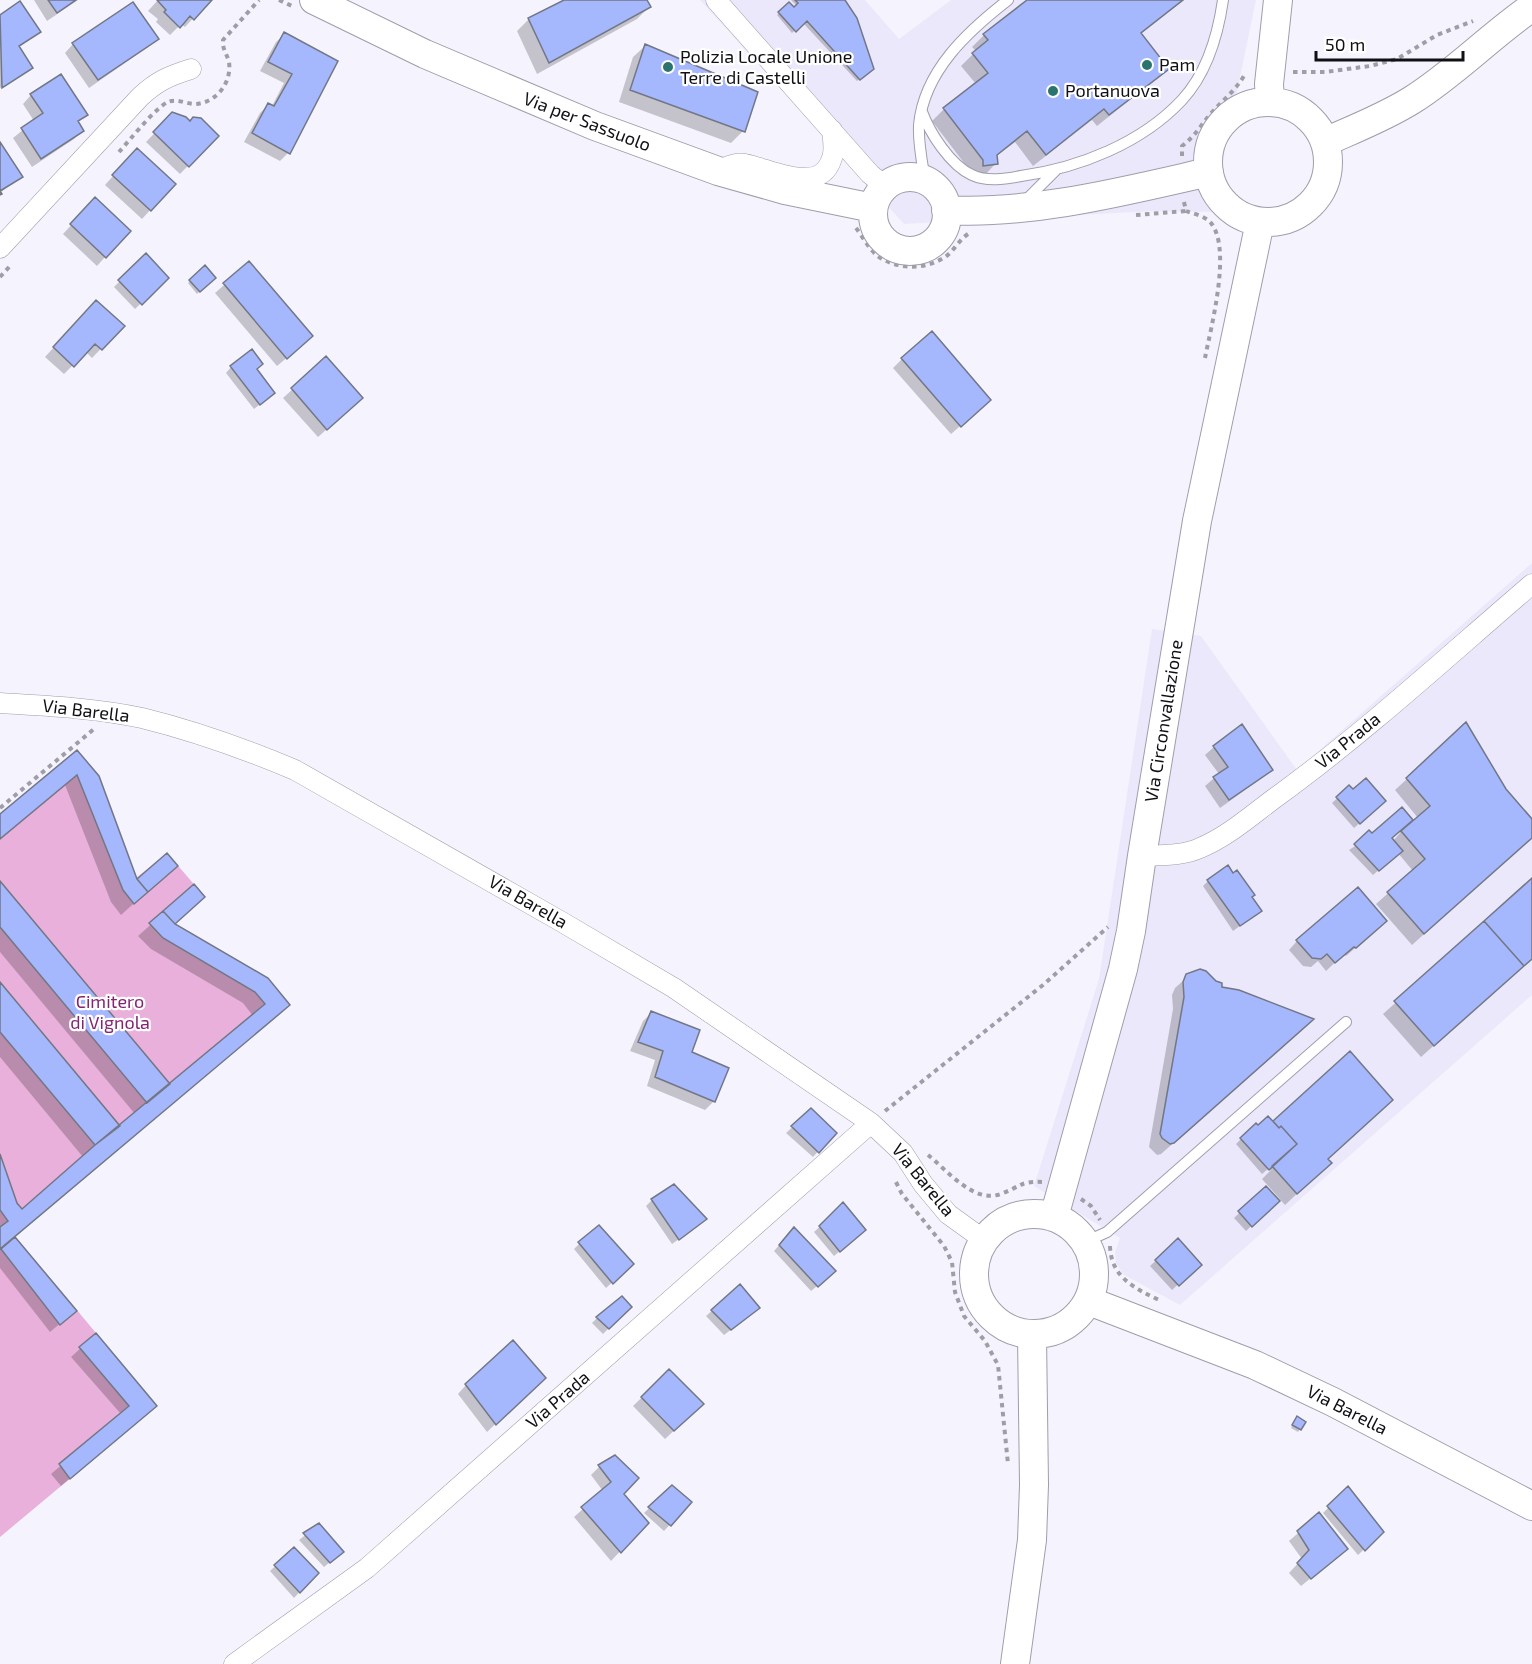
<svg xmlns="http://www.w3.org/2000/svg" width="1532" height="1664" font-family="'Exo 2',sans-serif">
  <style>
    .built { fill: #ece8fb }
    .green { fill: #e8b0da }
    .shadow { fill: #0003; fill-rule: evenodd }
    .building { fill: #a5b7fd; stroke: #737785; stroke-width: 1.5 }
    .lines { fill: none; stroke-linecap: round; stroke-linejoin: round }
    .lane-casing { stroke: #a09dac; stroke-width: 12 }
    .street-casing { stroke: #a09dac; stroke-width: 21 }
    .secondary-casing { stroke: #a09dac; stroke-width: 30 }
    .path { stroke: #9f9ea6; stroke-width: 4; stroke-dasharray: 4.5 4.5; stroke-linecap: butt }
    .lane { stroke: #fff; stroke-width: 10 }
    .street { stroke: #fff; stroke-width: 20 }
    .secondary { stroke: #fff; stroke-width: 28 }
    .poi-dot { fill: #2a736e; stroke: #fff; stroke-width: 2 }
    .labels { text-anchor: middle; stroke-width: 4.5; stroke-linejoin: round; paint-order: stroke }
    .poi-label { font-size: 18px; fill: #100f14; stroke: #fff; text-anchor: start }
    .street-label { font-size: 18px; fill: #100f14; stroke: #fff }
    .park-label { font-size: 18px; fill: #832473; stroke: #fff }
  </style>
  <rect width="100%" height="100%" fill="#f5f3fd"/>
  <path class="built" d="M700 0H865L899 39 951 0H1256L1212 212 1154 211 904 224Z
    M1532 563V995L1180 1305 1124 1275 1116 1263 1115 1252 1120 1238 1034 1186 1099 979 1152 629 1201 636 1297 770Z"/>
  <path class="green" d="M77 750 99 776 136 878 167 853 205 897 175 924 268 978 290 1005 15 1236 157 1406 0 1537V814Z"/>
  <path class="shadow" d="M34 0H78L47 21Z
    M158 0H210L185 27 181 24 170 35 156 22 158 19 148 11Z
    M567 0H646L649 7 637 19 537 74 517 31 529 19Z
    M791 0H844L870 71 857 81 803 23 792 33 777 15 789 5 793 10 797 6Z
    M1029 0H1184L1140 34 1167 68 1155 80 1097 126 1092 120 1033 166 1015 142 995 157 996 163 985 175 971 172 932 121 944 109 976 84 961 66 976 51 972 47 984 35Z
    M20 3 39 32 18 48 31 67 23 75V72L0 88V16Z
    M285 34 336 62 288 153 280 161 244 142 260 113 268 105 272 106 284 83 260 71 276 42Z
    M157 39 148 47 89 88 65 53 73 44Z
    M645 46 743 131 731 143 619 102 633 57Z
    M31 95 86 115 77 123 82 130 74 139 32 167 13 138 34 121 23 104Z
    M173 114 217 136 180 174 146 142Z
    M0 145 21 176 0 193Z
    M129 158 174 184 142 219 105 185Z
    M87 208 105 257 97 266 63 234Z
    M146 255 167 278 135 309 114 287Z
    M249 263 302 345 277 366 215 293Z
    M205 267 214 277 197 294 188 283Z
    M88 310 123 326 92 358 86 352 64 374 45 357Z
    M326 359 352 407 318 437 283 398Z
    M902 359 981 408 951 434 893 368Z
    M231 367 256 370 268 398 254 409 226 373Z
    M1214 747 1271 770 1262 778 1220 808 1205 786 1219 774 1205 755Z
    M77 752 141 897 121 915 111 902 65 785 0 839V816Z
    M1407 779 1532 821V837L1412 945 1376 904 1413 871 1398 853 1373 875 1349 850 1372 835 1402 809 1413 822 1418 818 1395 790ZM1399 831 1400 833 1393 841 1391 838Z
    M1349 787 1379 806 1354 828 1332 803Z
    M1233 875 1260 911 1233 931 1203 886 1208 881Z
    M1532 880V958L1421 1057 1383 1014Z
    M0 883 170 1086 253 1016 243 1003 151 949 138 936 194 886 173 924 288 1005 14 1238 75 1311 50 1332 0 1268V1159L15 1204 21 1211 83 1157 0 1057V985L119 1128 135 1114 0 952Z
    M1377 929 1346 956 1344 954 1326 971 1318 961 1311 967 1303 966 1289 950 1297 941Z
    M1194 971 1206 972 1220 988 1301 1031 1161 1154 1157 1155 1149 1147 1173 1009 1172 995 1175 988Z
    M651 1013 690 1053 714 1101 705 1110 647 1086 655 1060 630 1051 643 1021Z
    M1350 1053 1327 1159 1318 1174 1285 1205 1262 1179 1271 1170 1269 1168 1262 1174 1236 1144 1241 1139 1273 1123Z
    M811 1110 835 1133 813 1157 786 1133Z
    M1265 1188 1278 1201 1246 1231 1234 1218Z
    M652 1200 700 1224 672 1244 646 1206Z
    M843 1205 858 1236 834 1256 814 1232Z
    M789 1234 829 1276 811 1291 774 1251Z
    M1178 1240 1200 1264 1172 1290 1150 1266Z
    M579 1244 632 1264 606 1288 574 1249Z
    M740 1286 753 1313 724 1335 706 1316Z
    M630 1307 603 1334 592 1323 597 1318Z
    M95 1335 146 1415 61 1486 51 1474 121 1414 71 1357Z
    M669 1371 693 1413 665 1439 633 1406Z
    M544 1377 487 1432 458 1394 466 1385Z
    M1295 1420 1300 1429 1298 1432 1291 1428Z
    M615 1457 622 1494 647 1523 611 1561 574 1517 603 1491 591 1475 599 1467Z
    M672 1487 690 1503 664 1531 644 1513Z
    M1348 1488 1382 1532 1358 1555 1323 1513Z
    M1319 1515 1337 1557 1301 1586 1289 1573 1302 1559 1289 1541Z
    M318 1525 336 1557 324 1567 299 1540Z
    M294 1549 317 1573 294 1598 270 1571Z"/>
  <path class="building" d="M48 0H76L57 13Z
    M157 0H212L194 20 190 16 180 28 164 12 166 10Z
    M564 0H647L651 7 549 63 528 18Z
    M795 0H845L857 18 874 69 860 80 807 21 796 32 778 12 789 2 794 7 798 3Z
    M1027 0H1183L1141 33 1169 69 1109 115 1104 109 1046 155 1027 131 997 155 998 164 983 166V160L943 108 988 73 972 53 988 40 983 34Z
    M20 1 41 32 19 46 33 68 2 88 0 15Z
    M133 2 159 39 98 80 72 43Z
    M284 32 338 61 290 154 252 133 268 103 274 106 292 74 268 62Z
    M645 44 758 92 745 132 630 90Z
    M61 74 88 115 78 121 84 131 41 159 21 128 43 113 30 94Z
    M172 112 186 117 190 121 193 117 201 118 219 136 189 167 153 132Z
    M0 142 23 177 0 191 2 194 0 195Z
    M137 148 176 184 151 211 112 175Z
    M95 197 131 231 106 258 70 224Z
    M146 253 169 278 142 305 118 280Z
    M249 261 313 336 287 359 223 283Z
    M205 265 216 278 200 292 189 280Z
    M96 300 125 326 102 350 95 344 74 367 53 347Z
    M932 331 991 400 961 427 901 358Z
    M252 349 263 364 257 369 275 393 260 405 230 366Z
    M326 356 363 398 327 430 291 388Z
    M1466 722 1506 789 1532 819V838L1424 934 1387 892 1425 859 1401 831 1430 806 1406 778Z
    M1242 724 1273 770 1229 800 1213 777 1228 767 1213 746Z
    M77 750 99 776 137 879 148 892 134 904 123 890 77 775 0 839V814Z
    M1366 778 1386 801 1360 824 1336 797 1349 785 1353 789Z
    M1402 807 1413 820 1392 838 1403 851 1379 871 1354 844 1369 830 1372 833Z
    M167 853 178 866 148 892 137 879Z
    M1228 865 1233 873 1237 870 1255 895 1252 897 1262 911 1240 926 1207 880Z
    M1532 878V959L1524 966 1484 921Z
    M0 881 170 1084 147 1103 0 927Z
    M194 884 205 897 175 924 163 911Z
    M1358 887 1387 921 1356 948 1354 947 1335 963 1327 954 1321 959 1312 958 1296 940Z
    M163 911 175 924 268 978 290 1005 0 1249V1227L8 1221 0 1210V1154L17 1203 22 1209 95 1145 265 1004 255 992 163 938 149 923Z
    M1484 921 1524 966 1434 1046 1394 1001Z
    M1200 969 1206 971 1216 981 1222 983V987L1239 990 1314 1019 1174 1143 1170 1144 1162 1138 1160 1134 1184 997 1183 982 1186 974Z
    M0 982 120 1126 95 1145 0 1032Z
    M651 1011 700 1030 692 1052 729 1068 715 1102 655 1077 663 1051 638 1042Z
    M1350 1051 1393 1100 1328 1159 1332 1163 1297 1194 1272 1166 1297 1144 1281 1126 1279 1128 1273 1121Z
    M811 1108 837 1133 819 1153 791 1126Z
    M1268 1116 1279 1128 1281 1126 1297 1144 1269 1170 1240 1138 1256 1123 1258 1125Z
    M674 1184 707 1219 679 1240 651 1199Z
    M1266 1186 1280 1201 1252 1227 1238 1211Z
    M843 1202 866 1230 840 1252 819 1226Z
    M599 1225 634 1264 613 1284 578 1242Z
    M794 1227 836 1271 818 1287 779 1245Z
    M15 1237 77 1311 60 1325 1 1249Z
    M1178 1238 1202 1265 1179 1286 1155 1260Z
    M740 1284 760 1308 731 1330 711 1310Z
    M622 1296 632 1307 609 1329 596 1317Z
    M96 1333 157 1406 70 1479 59 1464 129 1406 79 1347Z
    M513 1340 546 1378 496 1425 465 1384Z
    M669 1369 704 1404 674 1431 641 1397Z
    M1297 1416 1306 1422 1301 1430 1292 1425Z
    M615 1455 639 1478 624 1494 649 1523 621 1553 581 1507 611 1482 598 1465Z
    M672 1485 692 1502 671 1526 648 1507Z
    M1348 1486 1384 1532 1365 1551 1327 1506Z
    M1319 1512 1348 1549 1311 1579 1297 1563 1309 1550 1297 1531Z
    M319 1523 344 1552 330 1563 303 1533Z
    M294 1547 319 1573 300 1593 274 1565Z"/>
  <g class="lines">
    <defs>
      <path id="lane" d="M922 112C930 133 950 165 972 175 987 182 1005 179 1021 176 1079 168 1142 143 1182 100 1207 73 1218 35 1223 0
        M925 180C922 162 918 143 919 125 924 71 968 31 1008 0
        M1024 202 1056 170
        M1085 1242 1107 1232 1346 1022"/>
      <path id="street" d="M716 0 870 174 885 186
        M719 170C727 167 736 162 745 164 769 168 820 197 832 158 835 150 833 139 832 130
        M0 248 140 97C157 81 169 76 191 69
        M0 703C47 706 96 708 142 718 195 731 245 749 295 770L562 922 674 988 871 1123 903 1153 923 1184 948 1214 984 1240
        M1142 856C1160 855 1183 856 1200 848 1229 836 1254 813 1279 795 1368 730 1449 655 1532 584
        M234 1664 367 1568 871 1123"/>
      <path id="secondary" d="M314 0 425 54 595 126 718 171 785 190 873 208
        M1270 102 1269 84 1278 0
        M1208 162a60 60 0 1 1 120 0a60 60 0 1 1-120 0Z
        M1325 142C1354 129 1385 117 1412 100 1455 73 1490 36 1532 7
        M873 214a37 37 0 1 1 74 0a37 37 0 1 1-74 0Z
        M946 210C1032 215 1125 191 1209 172
        M974 1274a60 60 0 1 1 120 0a60 60 0 1 1-120 0Z
        M1054 1217 1123 969 1131 931 1142 856 1197 521 1260 222
        M1089 1301 1255 1365 1333 1402 1532 1506
        M1015 1664 1032 1540 1034 1485 1032 1335"/>
    </defs>
    <use href="#lane" class="lane-casing"/>
    <use href="#street" class="street-casing"/>
    <use href="#secondary" class="secondary-casing"/>
    <path class="path" d="M279 0 292 6
      M1293 72H1325L1370 66 1397 59 1437 35 1473 21
      M119 152C129 141 156 107 168 102 177 98 186 104 195 104 216 103 232 83 229 62 227 54 222 49 223 40L259 0
      M1182 156V146C1194 137 1199 128 1208 117 1220 102 1235 92 1245 74
      M1184 202 1186 211C1194 214 1205 216 1211 223 1232 249 1211 327 1205 358
      M1136 215 1186 211
      M856 228C863 237 870 251 879 257 900 270 925 270 945 257 954 251 959 240 968 234
      M0 277 10 266
      M0 808 94 729
      M885 1111 1043 985 1108 927
      M928 1155C947 1170 975 1206 1003 1193 1021 1186 1021 1181 1042 1182
      M896 1182 902 1194 944 1246 952 1262 955 1292 964 1316 985 1341 998 1365 1008 1464
      M1081 1199 1091 1206 1100 1220
      M1110 1246C1111 1277 1134 1288 1159 1300"/>
    <use href="#lane" class="lane"/>
    <use href="#street" class="street"/>
    <use href="#secondary" class="secondary"/>
  </g>
  <g class="poi-dot">
    <circle cx="1147" cy="65" r="6"/>
    <circle cx="668" cy="67" r="6"/>
    <circle cx="1053" cy="91" r="6"/>
  </g>
  <g class="labels">
    <g class="poi-label">
      <text x="680" y="63">Polizia Locale Unione<tspan x="680" dy="21">Terre di Castelli</tspan></text>
      <text x="1159" y="71">Pam</text>
      <text x="1065" y="97">Portanuova</text>
    </g>
    <g class="street-label">
      <text transform="translate(587 122) rotate(21)" y="6">Via per Sassuolo</text>
      <text transform="translate(86 711) rotate(7)" y="6">Via Barella</text>
      <text transform="translate(1164 721) rotate(-81)" y="6">Via Circonvallazione</text>
      <text transform="translate(1348 741) rotate(-39)" y="6">Via Prada</text>
      <text transform="translate(528 902) rotate(30)" y="6">Via Barella</text>
      <text transform="translate(923 1180) rotate(51)" y="6">Via Barella</text>
      <text transform="translate(558 1400) rotate(-41)" y="6">Via Prada</text>
      <text transform="translate(1347 1410) rotate(27)" y="6">Via Barella</text>
    </g>
    <g class="park-label">
      <text x="110" y="1008">Cimitero<tspan x="110" dy="21">di Vignola</tspan></text>
    </g>
  </g>
  <path d="M1316 51v9h147v-9" fill="none" stroke="#100f14" stroke-width="3"/>
  <text x="1325" y="51" font-size="18" fill="#100f14" stroke="#ffffff" stroke-width="4.5" paint-order="stroke">50 m</text>
</svg>
